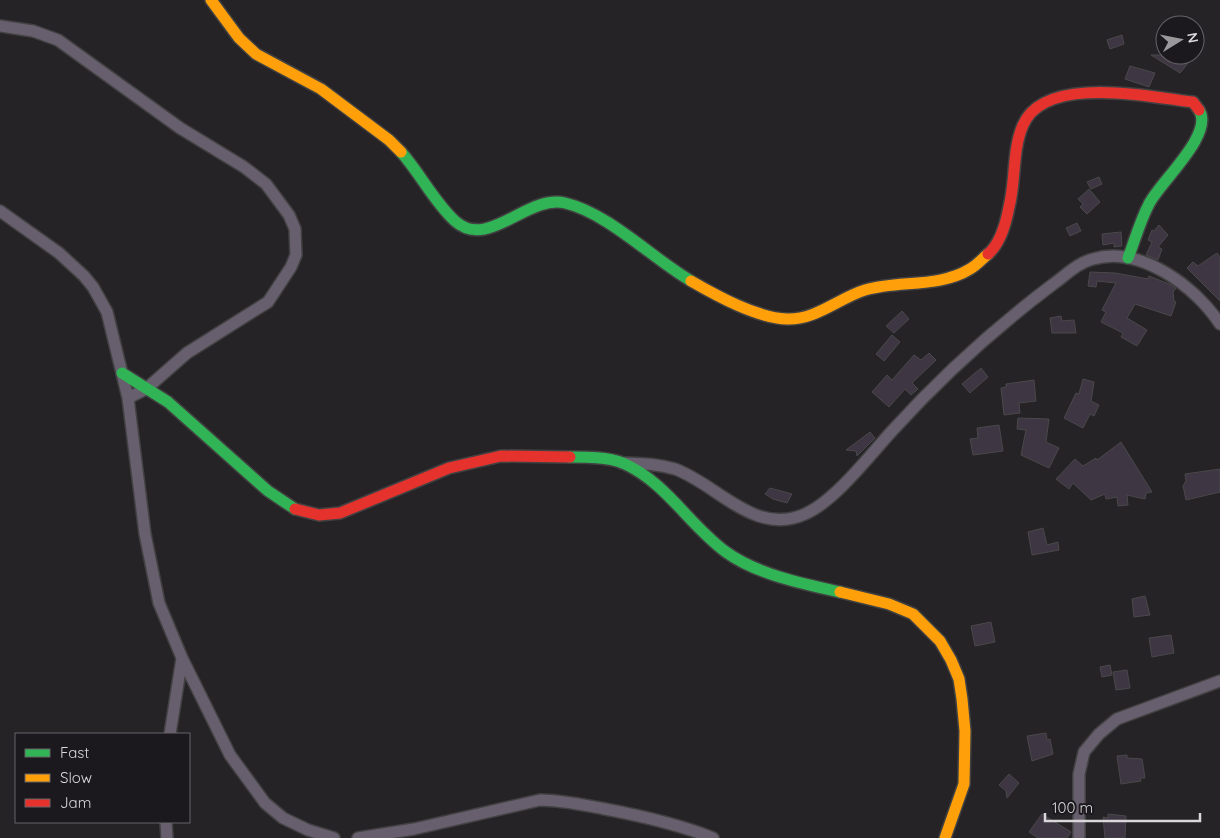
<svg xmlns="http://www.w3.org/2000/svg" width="1220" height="838" font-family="Quicksand,sans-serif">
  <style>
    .building { fill: #3f3643; stroke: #49484a }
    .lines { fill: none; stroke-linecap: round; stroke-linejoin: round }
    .street-casing { stroke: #424142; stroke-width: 14 }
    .fast-casing { stroke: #424142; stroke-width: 14 }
    .slow-casing { stroke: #424142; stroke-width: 14 }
    .jam-casing { stroke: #424142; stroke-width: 14 }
    .street { stroke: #685f6e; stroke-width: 11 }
    .fast { stroke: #30b455; stroke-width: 11 }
    .slow { stroke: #ff9f0a; stroke-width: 11 }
    .jam { stroke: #e5322d; stroke-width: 11 }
  </style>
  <rect width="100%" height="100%" fill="#252326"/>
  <path class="building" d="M1122 35 1124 44 1110 49 1107 40Z
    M1151 55H1179L1189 62 1180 73Z
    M1130 66 1155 73 1149 87 1125 79Z
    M1099 177 1102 184 1091 189 1087 182Z
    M1089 189 1100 202 1087 214 1080 207 1083 204 1078 199Z
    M1077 223 1081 231 1070 236 1066 228Z
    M1159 225 1168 235 1158 247 1162 249 1158 260 1146 255 1152 242 1148 240 1152 230 1154 231Z
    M1121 232 1122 246 1114 247V243L1103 245 1102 234Z
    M1217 253 1220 257V301L1187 268 1193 262 1198 266Z
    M1090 272 1115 273 1148 279 1149 276 1169 284 1176 288 1173 292 1174 301 1176 302 1171 316 1135 304 1127 318 1147 330 1137 346 1121 337 1123 333 1101 322 1106 312 1102 310 1116 283 1097 281 1096 287 1088 286Z
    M902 311 909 319 894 333 886 326Z
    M1061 316 1062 321 1074 320 1076 333H1052L1050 318Z
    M892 335 900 342 884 361 876 354Z
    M929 353 936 360 912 383 918 389 911 395 905 389 889 407 872 392 887 375 892 380 914 355 921 360Z
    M981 368 988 377 970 393 962 384Z
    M1083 379 1094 382 1091 401 1099 405 1094 416 1090 414 1083 428 1064 418 1076 393 1079 394Z
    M1034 380 1036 401 1019 403 1020 413 1004 415 1001 388 1006 387V384Z
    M1018 418 1049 419 1046 442 1059 448 1049 468 1021 455 1026 430 1017 429Z
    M999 425 1003 451 973 455 970 439 978 438 977 428Z
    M870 432 875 438 857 456 856 451 846 450Z
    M1121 442 1152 492 1146 493 1145 499 1127 495 1128 505 1118 506 1117 497 1106 499 1105 494 1091 500 1073 483 1069 489 1056 479 1075 459 1083 466 1096 458 1097 460Z
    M1220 469V492L1186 500 1183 486 1186 481 1185 474Z
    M770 488 792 494 787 503 773 499 765 494Z
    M1043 528 1047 545 1058 542 1059 550 1032 555 1028 532Z
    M1145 596 1150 615 1134 617 1132 599Z
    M991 622 995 642 975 646 971 626Z
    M1171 635 1174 653 1152 657 1149 638Z
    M1110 665 1112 675 1102 677 1100 667Z
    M1127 670 1130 688 1116 690 1113 672Z
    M1046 733 1047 740 1050 739 1053 754 1032 761 1027 736Z
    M1127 755V758L1142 759 1145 778H1140L1141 781 1121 784 1117 756Z
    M1009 774 1019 783 1007 798 1006 791 999 785Z
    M1042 814 1071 832 1067 838H1038L1029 832Z
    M1108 814 1126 816 1125 838H1105L1103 817 1108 818Z"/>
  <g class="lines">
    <defs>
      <path id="street" d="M0 26 33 31 58 40 180 128 244 167 266 184 289 215 295 229 296 255 291 267 268 302 187 353 146 389 128 398
        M0 211 59 253 84 276 93 287 107 312 128 398 145 534 159 603 182 658 230 755 265 803 283 818 308 830 334 838
        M622 463C640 463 658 464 675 469 717 484 755 537 805 514 835 501 870 455 892 431 940 378 995 328 1052 285 1065 276 1077 263 1093 259 1140 245 1196 287 1220 324
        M170 734 182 658
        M166 822 167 838
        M358 838 414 829 540 800C562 800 583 805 605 809 642 816 678 824 713 838
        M1079 838V774L1084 752 1099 734 1117 719 1220 681"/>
      <path id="fast" d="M401 152C420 173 434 202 455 221 488 251 527 194 565 203 608 213 653 259 691 281
        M1128 258C1135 240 1140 221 1149 204 1159 183 1215 134 1199 110
        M122 373 168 402 268 491 295 509
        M570 457C586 457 608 457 623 463 666 482 689 525 726 552 756 574 803 584 840 592"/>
      <path id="slow" d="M211 0 239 38 256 54 321 89 389 140 401 152
        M691 281C717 296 757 318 787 319 816 320 839 298 865 290 899 280 939 288 970 269 977 265 982 259 988 254
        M840 592 889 604 913 614 940 641 951 660 959 679 962 699 965 731 964 784 945 838"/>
      <path id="jam" d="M988 254C1001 243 1006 223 1009 207 1016 180 1012 150 1023 125 1045 74 1150 97 1193 102L1199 110
        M295 509 319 515 340 513 449 468 501 456 570 457"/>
    </defs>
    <use href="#street" class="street-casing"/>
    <use href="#fast" class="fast-casing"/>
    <use href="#slow" class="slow-casing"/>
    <use href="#jam" class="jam-casing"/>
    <use href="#street" class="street"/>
    <use href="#fast" class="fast"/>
    <use href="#slow" class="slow"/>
    <use href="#jam" class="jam"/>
  </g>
  <rect x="15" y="733" width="175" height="90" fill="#1b191d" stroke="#676569"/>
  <rect x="25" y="749" width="25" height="8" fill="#30b455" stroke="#676569"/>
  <text x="60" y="758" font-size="15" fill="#d9d7da">Fast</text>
  <rect x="25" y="774" width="25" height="8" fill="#ff9f0a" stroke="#676569"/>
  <text x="60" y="783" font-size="15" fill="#d9d7da">Slow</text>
  <rect x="25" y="799" width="25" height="8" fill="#e5322d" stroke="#676569"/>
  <text x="60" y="808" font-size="15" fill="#d9d7da">Jam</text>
  <g transform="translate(1180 40) rotate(80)"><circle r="24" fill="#1b191d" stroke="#676569"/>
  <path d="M0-4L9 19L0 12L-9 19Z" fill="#9a989b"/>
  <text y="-8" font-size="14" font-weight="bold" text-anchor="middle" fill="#d9d7da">N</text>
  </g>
  <path d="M1045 813v8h155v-8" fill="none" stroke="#d9d7da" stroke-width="2.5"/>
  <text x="1052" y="813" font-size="15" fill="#d9d7da" stroke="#1b191d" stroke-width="4" paint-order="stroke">100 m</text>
</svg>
